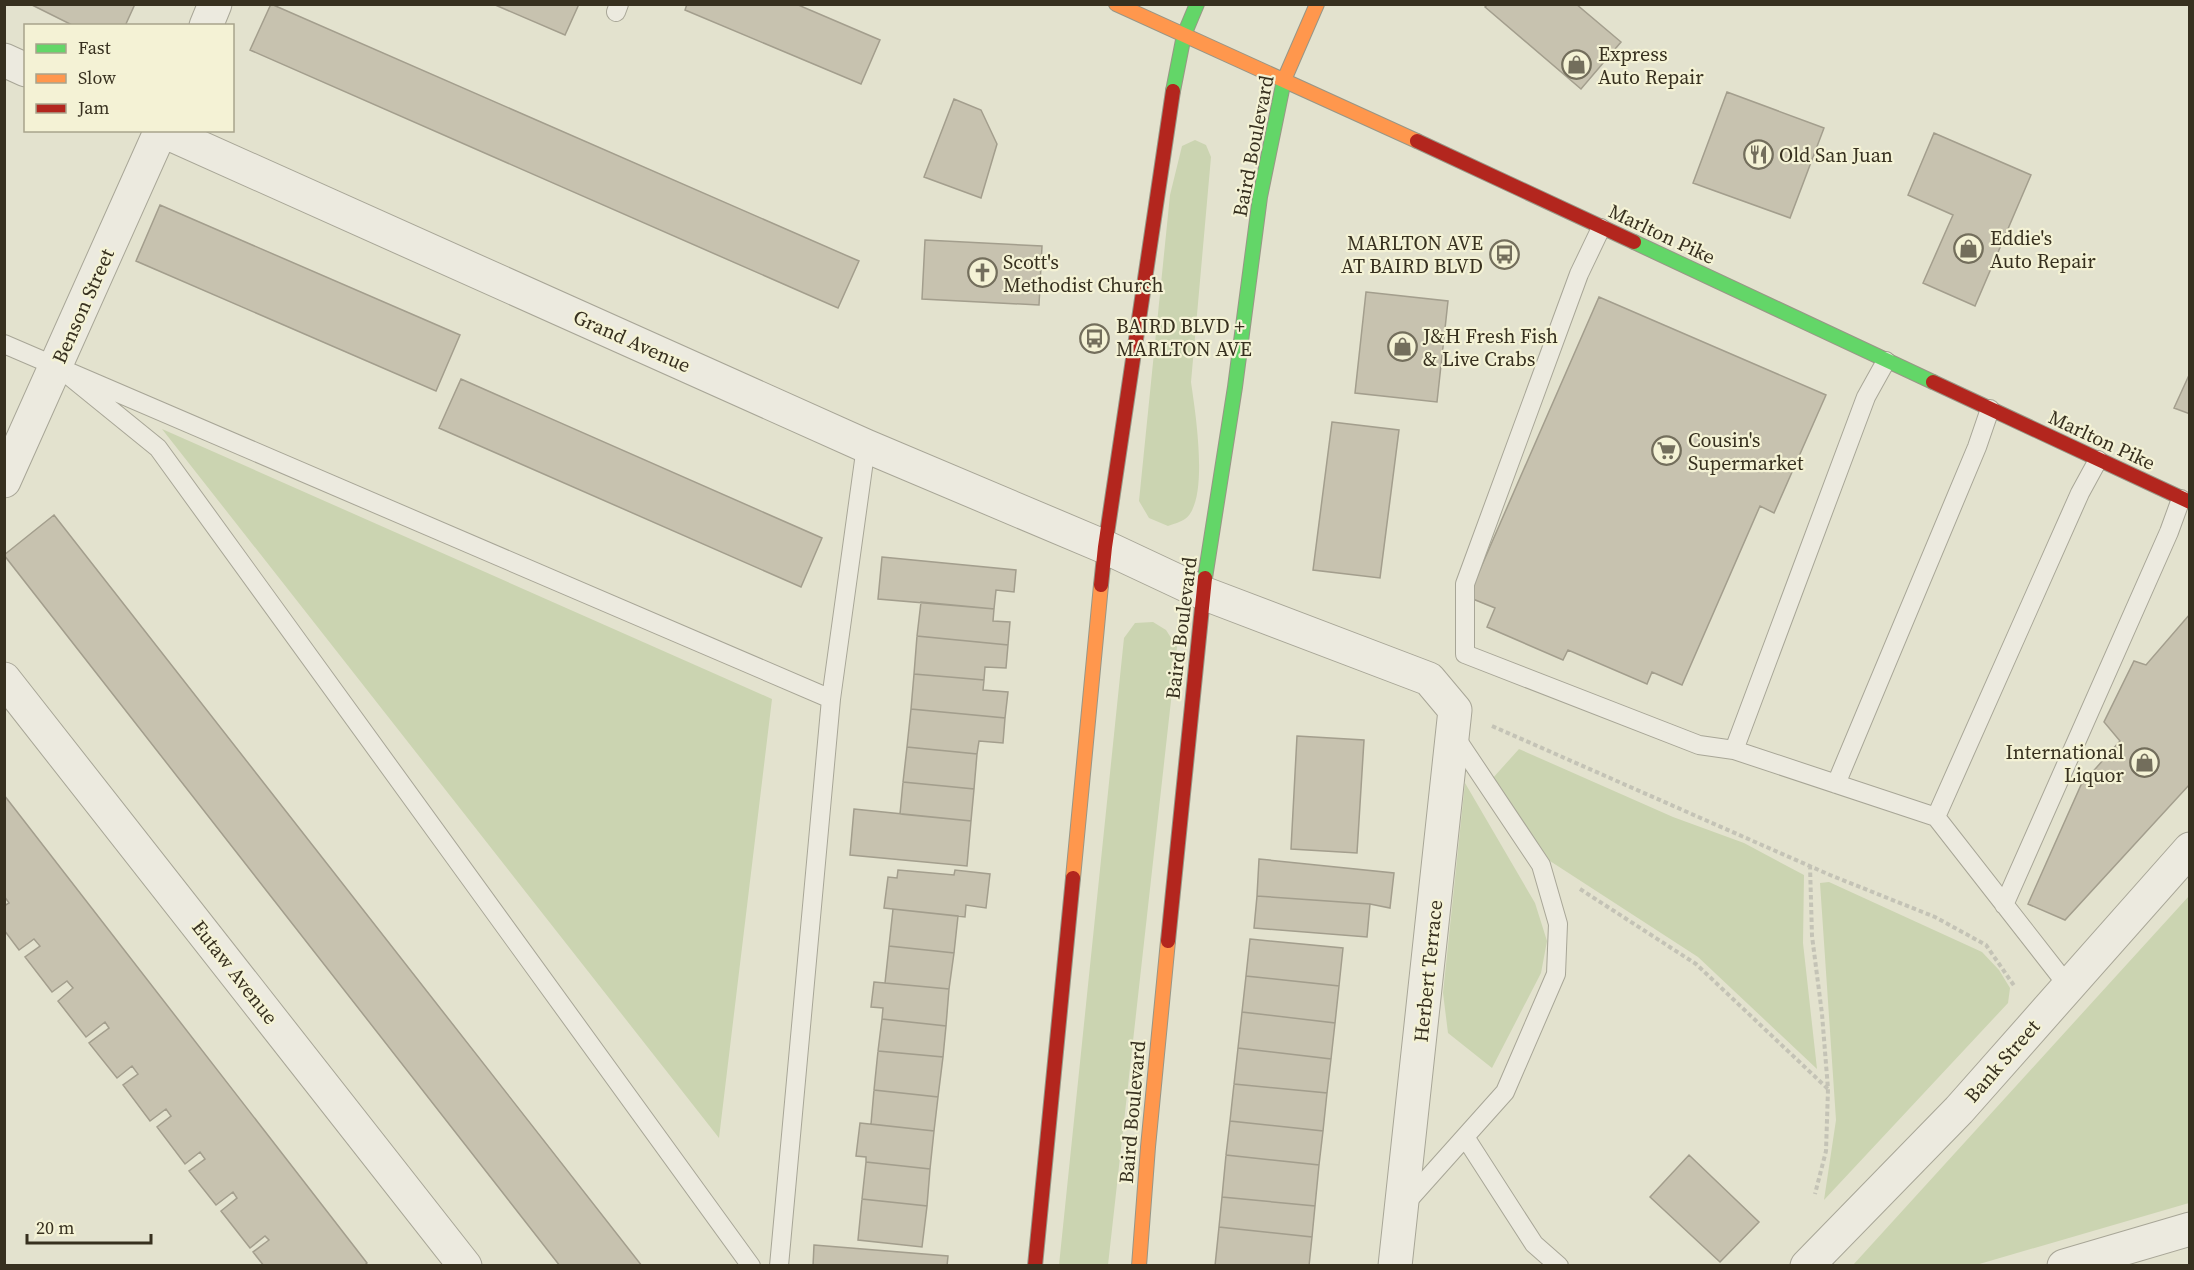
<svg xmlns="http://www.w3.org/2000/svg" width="2194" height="1270" font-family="'Source Serif 4',serif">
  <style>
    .green { fill: #cbd4b1 }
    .building { fill: #c7c2af; stroke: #a39e8d; stroke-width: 1.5 }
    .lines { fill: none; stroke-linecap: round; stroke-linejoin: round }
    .lane-casing { stroke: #a8a697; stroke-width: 20 }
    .street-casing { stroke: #a8a697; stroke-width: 35 }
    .fast-casing { stroke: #989686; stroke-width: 16 }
    .slow-casing { stroke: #989686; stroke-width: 16 }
    .jam-casing { stroke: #989686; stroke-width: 16 }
    .path { stroke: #c4c3b6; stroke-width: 4; stroke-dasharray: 4.5 3; stroke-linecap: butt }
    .lane { stroke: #eceadf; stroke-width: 18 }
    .street { stroke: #eceadf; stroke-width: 33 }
    .fast { stroke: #63d668; stroke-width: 14 }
    .slow { stroke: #ff974d; stroke-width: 14 }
    .jam { stroke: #b3261e; stroke-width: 14 }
    .labels { text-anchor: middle; stroke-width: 4.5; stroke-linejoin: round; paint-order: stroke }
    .poi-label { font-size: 20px; fill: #37301f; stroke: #f4f2d5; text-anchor: start }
    .street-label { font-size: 20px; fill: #37301f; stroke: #f4f2d5 }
  </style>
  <rect width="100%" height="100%" fill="#e3e2ce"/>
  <path class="green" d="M1195 140 1206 145 1211 157 1191 382C1195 410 1210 501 1185 519 1181 522 1173 524 1168 526L1149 518 1139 501 1170 195 1182 146Z
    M162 429 772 699 719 1138Z
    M1153 622 1166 630 1177 647 1108 1265H1059L1124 638 1135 623Z
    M1519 749 1673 817 1744 843 1804 875 1803 943 1817 1069 1698 957 1550 861 1492 779Z
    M1465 783 1535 903 1547 941 1541 973 1492 1068 1448 1033 1443 993Z
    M1829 882 1982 952 1999 970 2010 988 2008 1003 1824 1200 1836 1120 1820 883Z
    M2189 896V1203L1976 1265H1853Z"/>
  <path class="building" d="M30 4H135L125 26H74Z
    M271 4 859 261 838 308 250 50Z
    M493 4H579L565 35Z
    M687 4H796L880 40 861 84 685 10Z
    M1488 4H1576L1621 42 1581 89 1485 7Z
    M1727 92 1824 128 1790 218 1693 183Z
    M954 99 981 110 997 144 981 198 924 177Z
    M1934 133 2031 175 1975 306 1923 283 1953 215 1908 195Z
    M160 205 460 335 436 391 136 261Z
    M925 240 1042 246 1039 305 922 299Z
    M1366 292 1448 301 1437 402 1355 393Z
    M1599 297 1826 395 1774 513 1760 506 1682 685 1652 672 1647 684 1568 650 1563 660 1487 627 1495 608 1468 597Z
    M2190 373V414L2174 408Z
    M461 379 822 538 801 587 439 428Z
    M1332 422 1399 430 1380 578 1313 570Z
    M54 515 642 1266H560L4 555Z
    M882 557 1016 570 1014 592 996 590 994 609 878 599Z
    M921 602 994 609 993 621 1010 622 1008 645 917 636Z
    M2190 614V784L2065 920 2028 904 2081 785 2120 741 2104 722 2134 661 2146 665Z
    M917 636 1008 645 1006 668 985 667 984 680 914 674Z
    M914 674 984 680 983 690 1008 692 1005 718 911 709Z
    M911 709 1005 718 1003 743 979 741 977 754 907 747Z
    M1297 736 1364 740 1357 853 1291 849Z
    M907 747 977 754 974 789 903 782Z
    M903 782 974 789 971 821 900 814Z
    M4 795 367 1263 364 1266H264L253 1252 269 1240 265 1236 250 1248 221 1211 237 1198 233 1192 216 1205 189 1171 205 1159 200 1152 185 1164 157 1127 171 1116 166 1109 150 1121 123 1085 138 1074 132 1066 117 1078 89 1043 109 1028 105 1022 86 1037 58 1001 73 988 67 981 52 992 25 957 40 946 34 939 19 950 4 930V906L9 903 4 896Z
    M854 809 971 821 967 866 850 855Z
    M1259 859 1394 873 1390 908 1370 904 1257 896Z
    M898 870 954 875 955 870 990 874 986 908 966 905 965 917 884 908 888 877 897 878Z
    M1257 896 1370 904 1367 937 1254 928Z
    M893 909 958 916 954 953 889 946Z
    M1250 939 1343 948 1339 986 1246 976Z
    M889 946 954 953 949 989 885 983Z
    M1246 976 1339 986 1335 1023 1242 1012Z
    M874 982 949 989 946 1026 882 1019 883 1008 871 1007Z
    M1242 1012 1335 1023 1331 1059 1238 1048Z
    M882 1019 946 1026 943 1057 878 1051Z
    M1238 1048 1331 1059 1327 1093 1234 1084Z
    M878 1051 943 1057 938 1097 874 1090Z
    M1234 1084 1327 1093 1323 1131 1230 1121Z
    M874 1090 938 1097 934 1131 871 1124Z
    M1230 1121 1323 1131 1319 1165 1226 1155Z
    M860 1123 934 1131 930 1169 866 1162V1157L856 1156Z
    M1226 1155 1319 1165 1315 1206 1222 1197Z
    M1689 1155 1759 1222 1720 1262 1650 1197Z
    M866 1162 930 1169 927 1206 862 1199Z
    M1222 1197 1315 1206 1312 1237 1219 1227Z
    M862 1199 927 1206 922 1247 858 1240Z
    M1219 1227 1312 1237 1309 1266H1215Z
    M814 1245 948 1256 947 1266H813Z"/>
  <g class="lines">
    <defs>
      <path id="lane" d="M616 12 619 4
        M1601 228 1579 274 1465 584V654L1699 745 1734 750 1936 817 2080 493 2098 460
        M4 344 831 699
        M57 366 158 448 751 1266
        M1734 750 1866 397 1886 361
        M1836 784 1977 447 1990 409
        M1936 817 2068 986
        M2004 905 2169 532 2181 499
        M1465 1137 1534 1244 1559 1266
        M1404 1205 1505 1092 1556 974 1558 924 1541 865 1454 735
        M779 1266 831 699 866 446"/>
      <path id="street" d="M206 26 215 4
        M4 60 26 70
        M161 130 866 446 1105 547 1203 593 1429 679 1455 710 1395 1266
        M4 481 161 130
        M4 679 465 1266
        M1807 1266 1959 1110 2190 849
        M2064 1266 2190 1229"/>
      <path id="fast" d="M1173 91 1184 35 1197 4
        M1634 242 1933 382
        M1205 578 1235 387 1260 197 1284 80"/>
      <path id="slow" d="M1116 4 1417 141
        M1284 80 1317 4
        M1073 878 1101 585
        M1139 1266 1148 1147 1168 941"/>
      <path id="jam" d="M1417 141 1634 242
        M1933 382 2190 502
        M1101 585 1105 547 1173 91
        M1168 941 1205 578
        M1035 1266 1073 878"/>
    </defs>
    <use href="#lane" class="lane-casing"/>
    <use href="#street" class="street-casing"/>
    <use href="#fast" class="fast-casing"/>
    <use href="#slow" class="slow-casing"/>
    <use href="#jam" class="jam-casing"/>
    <path class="path" d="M1492 726 1830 875 1935 917 1986 945 2015 987
      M1810 865 1812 936 1822 1014 1828 1089 1826 1151 1815 1194
      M1580 889 1696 964 1828 1089"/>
    <use href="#lane" class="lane"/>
    <use href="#street" class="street"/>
    <use href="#fast" class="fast"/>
    <use href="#slow" class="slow"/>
    <use href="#jam" class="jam"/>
  </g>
  <defs>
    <symbol id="shop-ring" viewBox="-11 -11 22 22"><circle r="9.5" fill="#f4f2d5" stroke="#736e5c" stroke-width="1.5"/><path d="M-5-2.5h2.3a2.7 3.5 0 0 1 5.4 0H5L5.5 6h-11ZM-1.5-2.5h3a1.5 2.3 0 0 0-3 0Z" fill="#736e5c"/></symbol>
    <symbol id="restaurant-ring" viewBox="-11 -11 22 22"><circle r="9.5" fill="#f4f2d5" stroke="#736e5c" stroke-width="1.5"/><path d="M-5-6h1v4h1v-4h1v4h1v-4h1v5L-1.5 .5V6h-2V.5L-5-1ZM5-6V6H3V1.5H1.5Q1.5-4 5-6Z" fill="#736e5c"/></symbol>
    <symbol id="bus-ring" viewBox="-11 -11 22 22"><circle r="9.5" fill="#f4f2d5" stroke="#736e5c" stroke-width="1.5"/><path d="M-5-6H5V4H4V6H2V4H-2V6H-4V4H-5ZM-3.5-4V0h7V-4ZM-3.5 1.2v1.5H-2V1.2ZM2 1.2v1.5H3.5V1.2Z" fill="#736e5c"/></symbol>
    <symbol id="church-ring" viewBox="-11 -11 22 22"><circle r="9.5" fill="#f4f2d5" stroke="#736e5c" stroke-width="1.5"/><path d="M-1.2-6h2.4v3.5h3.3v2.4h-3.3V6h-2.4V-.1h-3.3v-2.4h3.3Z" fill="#736e5c"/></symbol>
    <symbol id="supermarket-ring" viewBox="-11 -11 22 22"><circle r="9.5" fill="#f4f2d5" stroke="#736e5c" stroke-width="1.5"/><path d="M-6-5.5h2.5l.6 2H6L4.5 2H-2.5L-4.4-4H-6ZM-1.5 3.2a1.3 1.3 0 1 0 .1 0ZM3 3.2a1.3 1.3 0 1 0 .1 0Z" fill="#736e5c"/></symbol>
  </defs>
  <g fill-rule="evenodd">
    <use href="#shop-ring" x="1560" y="48" width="33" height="33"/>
    <use href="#restaurant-ring" x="1742" y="138" width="33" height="33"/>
    <use href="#shop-ring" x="1952" y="232" width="33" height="33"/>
    <use href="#bus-ring" x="1488" y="238" width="33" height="33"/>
    <use href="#church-ring" x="966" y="256" width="33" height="33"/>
    <use href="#bus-ring" x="1078" y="322" width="33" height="33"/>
    <use href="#shop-ring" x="1386" y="330" width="33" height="33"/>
    <use href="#supermarket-ring" x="1650" y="434" width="33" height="33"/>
    <use href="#shop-ring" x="2128" y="746" width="33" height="33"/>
  </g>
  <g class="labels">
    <g class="poi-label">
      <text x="1598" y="61">Express<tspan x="1598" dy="23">Auto Repair</tspan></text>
      <text x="1779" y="162">Old San Juan</text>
      <text x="1990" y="245">Eddie's<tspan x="1990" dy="23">Auto Repair</tspan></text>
      <text x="1483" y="250" text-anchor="end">MARLTON AVE<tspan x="1483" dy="23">AT BAIRD BLVD</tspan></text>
      <text x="1003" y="269">Scott's<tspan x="1003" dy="23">Methodist Church</tspan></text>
      <text x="1116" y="333">BAIRD BLVD +<tspan x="1116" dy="23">MARLTON AVE</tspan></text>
      <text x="1423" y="343">J&amp;H Fresh Fish<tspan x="1423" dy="23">&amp; Live Crabs</tspan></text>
      <text x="1688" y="447">Cousin's<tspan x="1688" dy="23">Supermarket</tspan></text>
      <text x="2124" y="759" text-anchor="end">International<tspan x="2124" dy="23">Liquor</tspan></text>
    </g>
    <g class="street-label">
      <text transform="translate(1253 146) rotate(-79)" y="7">Baird Boulevard</text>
      <text transform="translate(1662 234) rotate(25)" y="7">Marlton Pike</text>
      <text transform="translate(83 306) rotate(-66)" y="7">Benson Street</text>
      <text transform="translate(632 341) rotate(24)" y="7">Grand Avenue</text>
      <text transform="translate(2102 440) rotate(25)" y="7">Marlton Pike</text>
      <text transform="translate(1181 628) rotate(-83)" y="7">Baird Boulevard</text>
      <text transform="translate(1428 971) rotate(-84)" y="7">Herbert Terrace</text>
      <text transform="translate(235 972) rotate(52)" y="7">Eutaw Avenue</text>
      <text transform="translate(2002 1061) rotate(-49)" y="7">Bank Street</text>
      <text transform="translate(1132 1112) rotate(-85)" y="7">Baird Boulevard</text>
    </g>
  </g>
  <rect width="2194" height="1270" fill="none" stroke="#37301f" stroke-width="12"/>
  <rect x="24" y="24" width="210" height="108" fill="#f4f2d5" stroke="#a8a48c" stroke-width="1.5"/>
  <rect x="36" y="44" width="30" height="9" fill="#63d668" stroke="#a8a48c" stroke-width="1.5"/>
  <text x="78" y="54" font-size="18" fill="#37301f">Fast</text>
  <rect x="36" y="74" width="30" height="9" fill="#ff974d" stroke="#a8a48c" stroke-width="1.5"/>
  <text x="78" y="84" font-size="18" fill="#37301f">Slow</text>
  <rect x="36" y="104" width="30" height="9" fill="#b3261e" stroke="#a8a48c" stroke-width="1.5"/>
  <text x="78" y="114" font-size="18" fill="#37301f">Jam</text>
  <path d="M27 1234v9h124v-9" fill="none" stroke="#37301f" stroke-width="3"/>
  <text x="36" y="1234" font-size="18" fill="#37301f" stroke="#f4f2d5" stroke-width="4.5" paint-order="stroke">20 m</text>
</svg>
